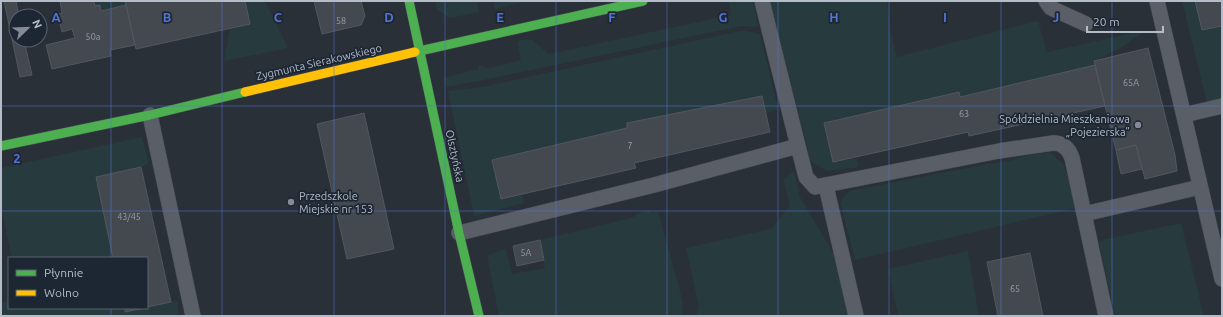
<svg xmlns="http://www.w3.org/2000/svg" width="1223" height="317" font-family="Ubuntu,sans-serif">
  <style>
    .green { fill: #273a3e }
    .building { fill: #444950; stroke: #52575f }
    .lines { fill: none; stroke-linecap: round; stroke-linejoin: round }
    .lane-casing { stroke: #484c53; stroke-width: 16 }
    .fast-casing { stroke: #484c53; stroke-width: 10 }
    .slow-casing { stroke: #484c53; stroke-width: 10 }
    .lane { stroke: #5a5e66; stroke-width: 15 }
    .fast { stroke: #4caf50; stroke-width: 9 }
    .slow { stroke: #ffc107; stroke-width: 9 }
    .grid { fill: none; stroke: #5274d3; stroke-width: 1; stroke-opacity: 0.55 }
    .poi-dot { fill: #848b96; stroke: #1d2633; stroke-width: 1.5 }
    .labels { text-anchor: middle; stroke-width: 3.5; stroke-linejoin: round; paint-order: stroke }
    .number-label { font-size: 9px; fill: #989fab }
    .street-label { font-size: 11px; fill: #b4bcc9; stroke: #1d2633 }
    .poi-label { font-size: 11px; fill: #b4bcc9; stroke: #1d2633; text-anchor: end }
    .grid-label { font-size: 13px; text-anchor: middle; font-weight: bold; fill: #5274d3; stroke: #1d2633; stroke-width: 3.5; stroke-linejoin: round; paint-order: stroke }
  </style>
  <rect width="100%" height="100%" fill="#2a3038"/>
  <path class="green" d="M94 1H125L126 5 101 11 95 6Z
    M245 1H265L288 48 224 61 230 28Z
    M435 1H477L479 12 450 18 437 10Z
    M494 1H526L495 9Z
    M729 1H753L758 27 741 26 479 81 446 87 444 78 478 69 479 65 488 68 521 60 517 41 531 39 549 54 731 15Z
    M770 1H887L891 34 897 57 1038 21 1047 52 1147 30 1118 49 1094 61 1095 65 960 97 958 92 824 123 833 162 857 158 859 167 827 171 811 162Z
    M1182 1H1195L1202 30 1222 26V100L1207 103Z
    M745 30 760 34 778 109 766 113 761 96 627 123V128L492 160 501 199 522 195 524 203 474 216 448 91 482 87Z
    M142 137 149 163 141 167 96 177 113 258H12L1 207V168Z
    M1050 152 1063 164 1072 186 1076 208 855 260 840 202 849 191 993 163 1009 161 1024 156Z
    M794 171 800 197 837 259 850 316H696L699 307 686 248 771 229 790 206 783 179Z
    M650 210 651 213 658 211 683 302 682 316H499L487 255 506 249 512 274 545 268 540 240 635 217V214Z
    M1181 223 1204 316H1115L1099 242 1102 240Z
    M968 251 979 316H898L888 269Z
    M9 301V308H125L126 312 171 302H178V315L173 316H1V303Z"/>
  <path class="building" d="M4 1H16L19 16H16V40H24L32 75 20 77Z
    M60 1H94L95 6 100 5 101 11 126 5 135 45 110 50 111 56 52 69 46 45 75 38 72 29 62 32 58 14 62 13Z
    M125 1H245L250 24 136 49Z
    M314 1H361L365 16 361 25 322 34Z
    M1195 1H1222V26L1202 30Z
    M1148 48 1175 155 1177 171 1145 179 1136 145 1116 150 1094 61Z
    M1095 65 1105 106 969 136 968 132 833 162 824 123 959 92 960 97Z
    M762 96 770 132 634 163 636 168 501 199 492 160 627 128V123Z
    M364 113 394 249 347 259 317 124Z
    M1136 145 1142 169 1121 174 1116 150Z
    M141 167 171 302 147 307V258H113L96 177Z
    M540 240 544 260 517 266 513 246Z
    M1030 253 1043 316H998L987 262Z
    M125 308H144L125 312Z"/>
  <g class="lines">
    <defs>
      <path id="lane" d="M762 1 798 146
        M1046 1 1051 8 1086 24
        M1157 1 1222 279
        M150 115 193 316
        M1184 115 1222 106
        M826 186 856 316
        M1084 214 1200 187
        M459 233 654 185 798 146 806 177 815 187 999 151 1053 143C1063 143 1069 149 1072 158L1106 316"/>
      <path id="fast" d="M409 1 459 233 479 316
        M415 52 643 1
        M1 146 150 115 245 92"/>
      <path id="slow" d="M245 92 415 52"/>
    </defs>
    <use href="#lane" class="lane-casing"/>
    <use href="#fast" class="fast-casing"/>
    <use href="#slow" class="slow-casing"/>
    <use href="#lane" class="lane"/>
    <use href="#fast" class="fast"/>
    <use href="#slow" class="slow"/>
  </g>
  <path class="grid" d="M111 1V258M222 1V316M334 1V316M445 1V316M556 1V316M667 1V316M778 1V316M889 1V316M1001 1V316M1112 1V316M1 106H1222M1 211H1222M111 308V316"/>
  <g class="poi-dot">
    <circle cx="1138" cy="125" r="4"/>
    <circle cx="291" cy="202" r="4"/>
  </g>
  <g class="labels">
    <g class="number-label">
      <text x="341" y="24">58</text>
      <text x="93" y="40">50a</text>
      <text x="1131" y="86">65A</text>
      <text x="964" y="117">63</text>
      <text x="630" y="149">7</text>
      <text x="129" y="220">43/45</text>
      <text x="526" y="256">5A</text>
      <text x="1015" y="292">65</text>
    </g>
    <g class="street-label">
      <text transform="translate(319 62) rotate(-13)" y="4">Zygmunta Sierakowskiego</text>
      <text transform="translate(455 156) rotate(78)" y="4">Olsztyńska</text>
    </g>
    <g class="poi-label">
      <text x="1130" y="123">Spółdzielnia Mieszkaniowa<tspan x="1130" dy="13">„Pojezierska”</tspan></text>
      <text x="299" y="200" text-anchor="start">Przedszkole<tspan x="299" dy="13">Miejskie nr 153</tspan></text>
    </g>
  </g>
  <g class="grid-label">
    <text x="56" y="22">A</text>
    <text x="167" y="22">B</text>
    <text x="278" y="22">C</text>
    <text x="389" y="22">D</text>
    <text x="500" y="22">E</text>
    <text x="612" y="22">F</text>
    <text x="723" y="22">G</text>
    <text x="834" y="22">H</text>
    <text x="945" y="22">I</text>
    <text x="1056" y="22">J</text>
    <text x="17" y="163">2</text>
  </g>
  <rect width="1223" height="317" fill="none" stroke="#b4bcc9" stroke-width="4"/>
  <rect x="8" y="257" width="140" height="52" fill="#1d2633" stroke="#59626f"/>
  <rect x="16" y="270" width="20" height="6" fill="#4caf50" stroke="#59626f"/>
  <text x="44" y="277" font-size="12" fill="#b4bcc9">Płynnie</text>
  <rect x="16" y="290" width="20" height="6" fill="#ffc107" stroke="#59626f"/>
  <text x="44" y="297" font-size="12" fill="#b4bcc9">Wolno</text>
  <g transform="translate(28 28) rotate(67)"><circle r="19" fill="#1d2633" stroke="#59626f"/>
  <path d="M0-3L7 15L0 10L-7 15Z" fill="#848b96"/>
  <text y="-6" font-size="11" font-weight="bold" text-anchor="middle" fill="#b4bcc9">N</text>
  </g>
  <path d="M1087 26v6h76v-6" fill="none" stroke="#b4bcc9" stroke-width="2"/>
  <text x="1093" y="26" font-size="12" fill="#b4bcc9" stroke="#1d2633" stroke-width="3" paint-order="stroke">20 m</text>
</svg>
